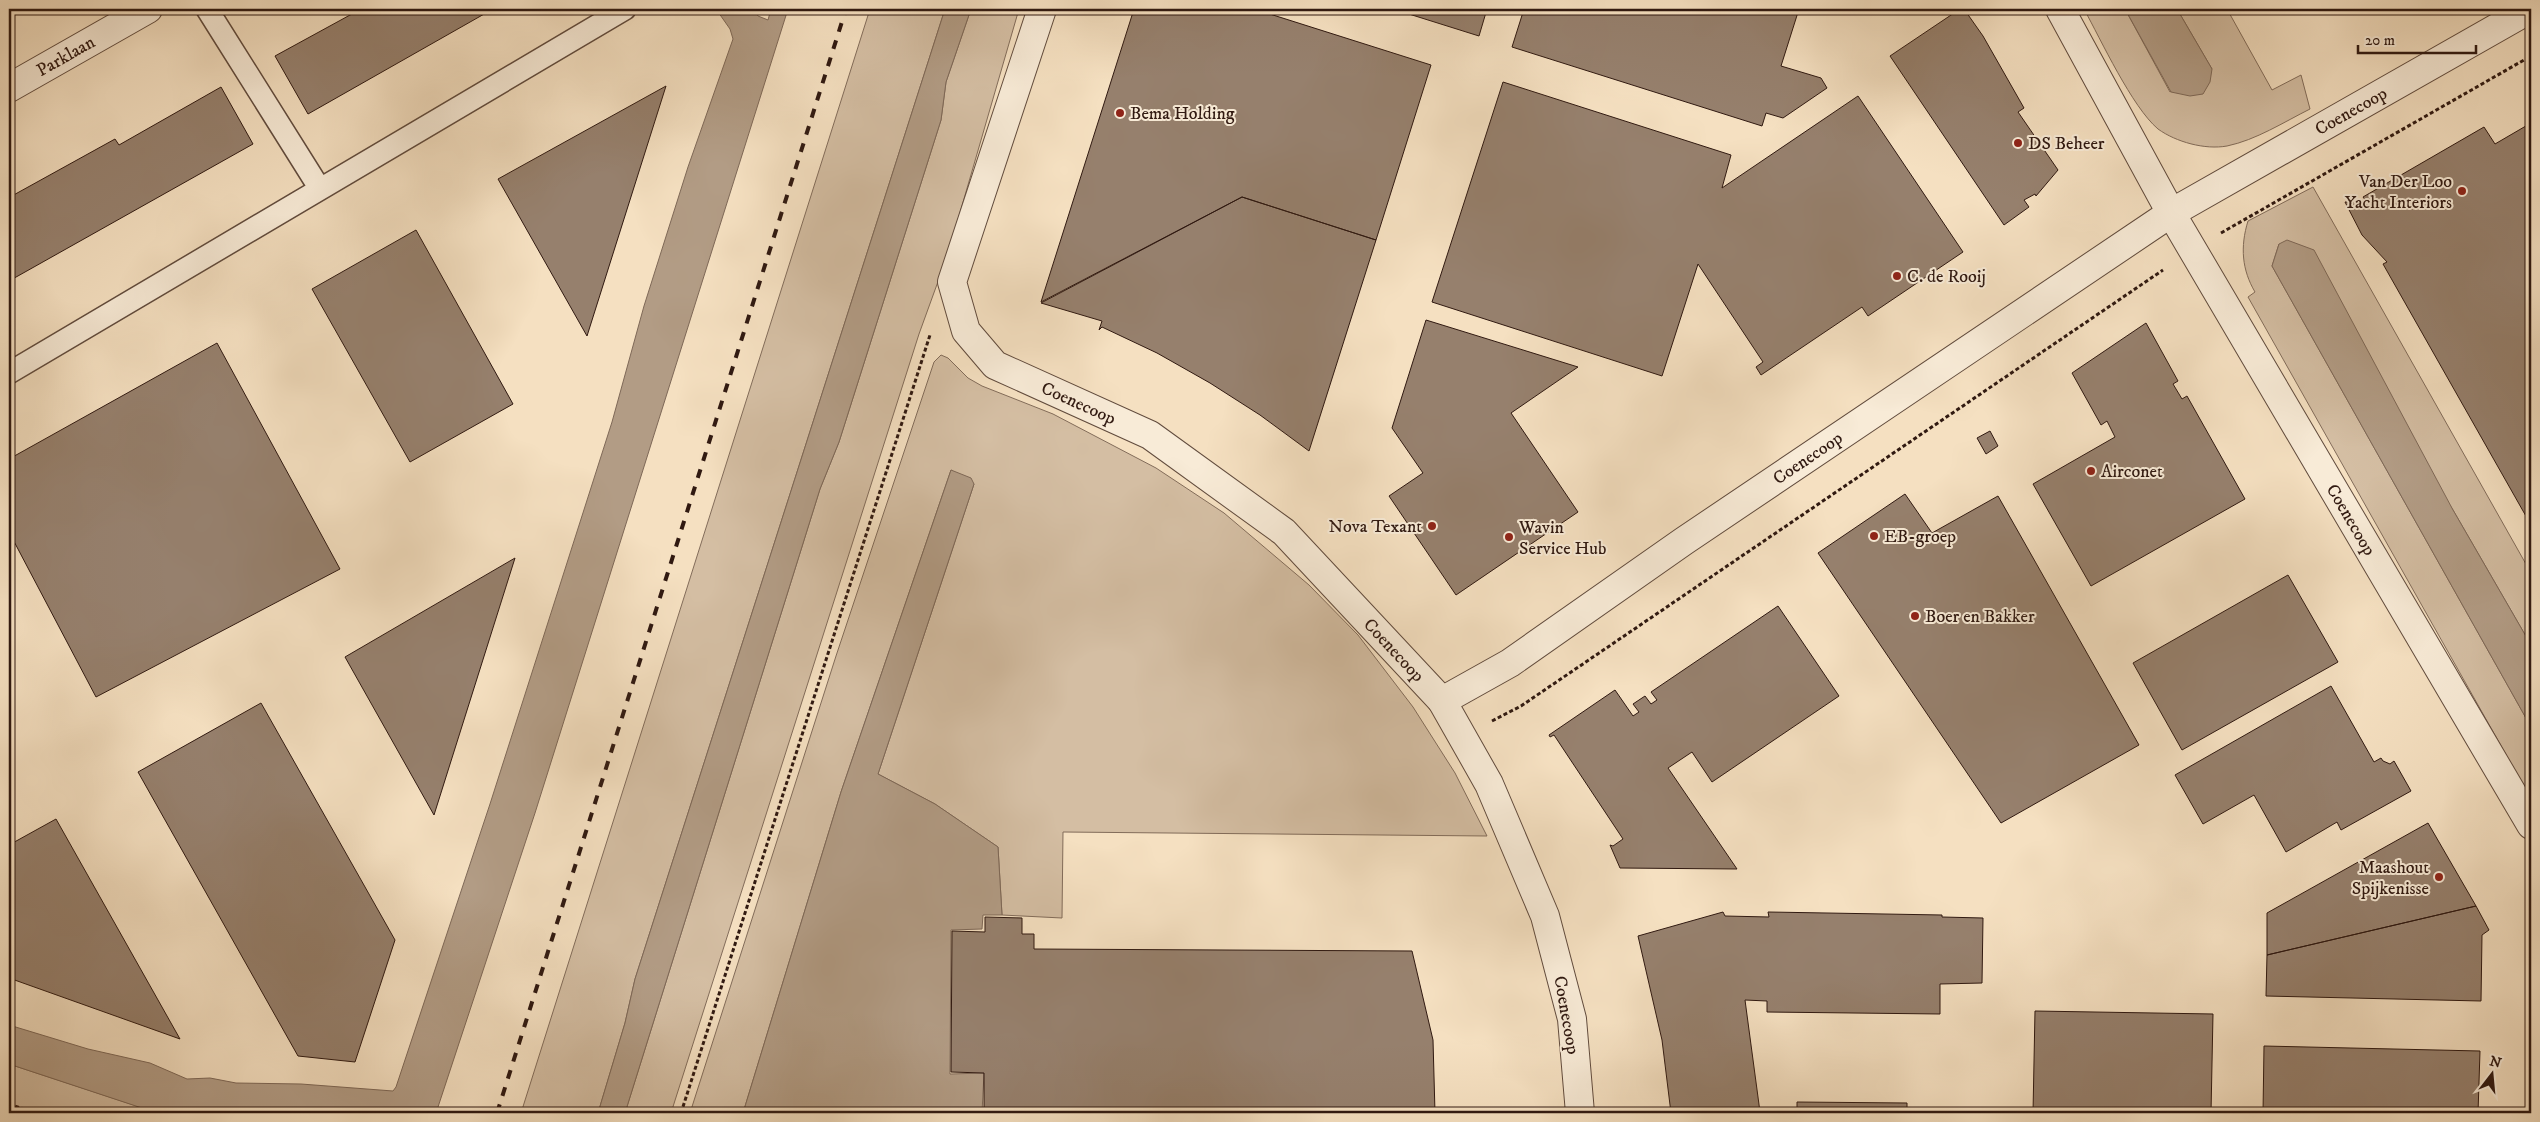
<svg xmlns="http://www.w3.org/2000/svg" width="2540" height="1122" font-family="'IM FELL DW Pica',serif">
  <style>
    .green { fill: #d4bea3; stroke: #826c5a }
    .water { fill: #b29c85; stroke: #7e6857 }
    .building { fill: #96806d; stroke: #301911 }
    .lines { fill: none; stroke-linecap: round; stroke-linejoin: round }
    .service-casing { stroke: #614b3d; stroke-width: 24 }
    .minor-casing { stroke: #614b3d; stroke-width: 30 }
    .tertiary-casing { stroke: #614b3d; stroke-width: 30 }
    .path { stroke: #301911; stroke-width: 3; stroke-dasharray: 4 2.5; stroke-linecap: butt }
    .service { stroke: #f8ebd7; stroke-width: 21 }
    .minor { stroke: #f8ebd7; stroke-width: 28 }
    .tertiary { stroke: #f8ebd7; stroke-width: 28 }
    .rail { stroke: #301911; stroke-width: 4; stroke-dasharray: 9 9; stroke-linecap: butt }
    .poi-dot { fill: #8f2418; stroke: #f8ebd7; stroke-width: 2 }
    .labels { text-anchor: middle; stroke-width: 4; stroke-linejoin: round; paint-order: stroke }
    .street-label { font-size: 18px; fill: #301911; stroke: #f8ebd7 }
    .poi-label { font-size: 18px; fill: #301911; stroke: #f8ebd7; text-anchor: start }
  </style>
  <rect width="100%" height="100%" fill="#f5e0c1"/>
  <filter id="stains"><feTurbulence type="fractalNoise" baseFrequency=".004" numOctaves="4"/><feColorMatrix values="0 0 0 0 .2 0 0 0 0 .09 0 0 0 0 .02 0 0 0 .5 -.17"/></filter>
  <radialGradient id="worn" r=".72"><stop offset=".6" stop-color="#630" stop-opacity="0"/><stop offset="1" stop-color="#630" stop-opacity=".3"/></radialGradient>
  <path class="green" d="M870 9H945L635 979 625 1023 598 1113H521Z
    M971 9H1019L948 254 919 334 671 1113H625L820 489 839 442 941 120 946 82Z
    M2084 9H2125L2170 92 2212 69 2177 9H2227L2272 90 2301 75 2310 109C2284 122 2256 140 2227 146 2205 150 2176 142 2158 129 2132 107 2101 40 2084 9Z
    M2313 187 2531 573V645L2453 510 2279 244 2272 266 2531 727V799L2248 297 2255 292C2242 270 2240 247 2248 221Z
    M941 355 948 358 968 378 982 386 1053 414 1156 468 1224 513 1309 585 1358 635 1413 707 1455 773 1487 836 1063 832 1062 918 1002 915 998 847 935 804 878 774 974 484 951 470 841 792 743 1113H690L836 656 934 362Z
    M9 1064 158 1113H9Z"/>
  <path class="water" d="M716 9H754L758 16 768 20 771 9H788L535 813 436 1113H157L9 1064V1025L88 1049 150 1063 187 1079 210 1078 236 1083 301 1084 393 1091 396 1087 490 804 612 422 644 306 688 167 733 39 730 29Z
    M945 9H971L946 82 941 120 839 442 820 489 625 1113H598L625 1023 635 979Z
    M2125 9H2177L2212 69 2210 82 2203 94 2190 96 2171 92Z
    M2287 240 2314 250 2453 510 2531 645V727L2272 266 2279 244Z
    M951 470 971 478 974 484 878 774 935 804 998 847 1002 915H983L982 929 951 930 950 1074 984 1073 982 1113H743L841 792Z"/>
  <path class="building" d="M361 9H493L308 114 275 56Z
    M1134 9H1254L1431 65 1376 240 1242 197 1041 302Z
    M1393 9H1487L1479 36Z
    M1524 9H1799L1781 66 1821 78 1827 88 1783 118 1766 113 1762 126 1512 47Z
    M1960 9H1964L1983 36 2024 108 2018 112 2058 170 2036 196 2035 194 2024 200 2029 207 2004 225 1890 56Z
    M1503 82 1731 155 1722 188 1858 96 1963 252 1868 316 1862 307 1761 375 1756 367 1763 362 1698 264 1662 376 1432 302Z
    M666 86 587 336 498 179Z
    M221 87 253 144 9 281 10 197 115 139 119 145Z
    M2531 123V525L2383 264 2387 262 2362 235 2345 202 2366 201 2363 197 2484 127 2495 144Z
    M1242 197 1376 240 1309 451 1260 415 1210 383 1157 353 1102 327 1099 330 1102 321 1041 303Z
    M416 230 513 404 410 462 312 289Z
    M1426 320 1578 367 1511 413 1578 512 1456 595 1389 496 1423 473 1392 428Z
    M2146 323 2178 381 2173 384 2182 399 2187 396 2245 499 2091 586 2033 484 2115 437 2107 421 2101 425 2072 373Z
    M217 343 340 569 96 697 9 532V459Z
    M1990 431 1998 446 1986 454 1977 438Z
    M1905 494 1932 533 1998 496 2139 745 2001 823 1818 553Z
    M515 558 434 815 345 657Z
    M2288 575 2338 662 2182 750 2133 663Z
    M1778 606 1839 696 1712 782 1692 752 1668 768 1737 869 1620 868 1610 845 1613 846 1623 839 1554 735 1550 737 1549 735 1615 690 1633 716 1639 712 1633 704 1645 696 1651 704 1657 700 1651 692Z
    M2331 686 2374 762 2381 758 2383 761 2390 764 2394 761 2411 791 2341 830 2337 822 2286 852 2254 795 2203 824 2175 775Z
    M261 703 395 940 355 1062 298 1056 138 772Z
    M56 819 180 1039 9 978V845Z
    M2428 823 2476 906 2267 955V913Z
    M2476 906 2489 930 2482 935 2481 1001 2266 996 2267 955Z
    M1723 912 1725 916 1769 917 1768 912 1942 915V917L1983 918 1982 983 1940 984V1014L1767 1012V1001L1745 1000 1760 1112H1797V1102L1907 1103V1113H1671L1662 1040 1638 936Z
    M985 917 1022 918V934H1034V949L1412 951 1433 1040 1435 1113H984V1073L951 1072 952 931 985 932Z
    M2035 1011 2213 1014 2211 1113H2033Z
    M2264 1046 2480 1051 2478 1113H2263Z"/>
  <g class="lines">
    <defs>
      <path id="service" d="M207 9 320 189
        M9 373 625 9"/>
      <g id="minor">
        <path id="s1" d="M1042 9 952 282 966 331 995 365 1150 435 1284 532 1442 701"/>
        <path id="s2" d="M2060 9 2171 213 2531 825"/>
        <path id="s3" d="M1580 1113 1572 1019 1545 916 1489 784 1442 701 1510 663 1684 541 2171 213 2530 9"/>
      </g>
      <g id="tertiary">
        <path id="s4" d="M9 88 148 9"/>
      </g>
    </defs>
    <use href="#service" class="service-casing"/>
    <use href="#minor" class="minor-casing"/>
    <use href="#tertiary" class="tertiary-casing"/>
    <path class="path" d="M2221 233 2531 56
      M1492 721 1521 706 2163 270
      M9 1104 36 1113
      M681 1113 930 335"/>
    <use href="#service" class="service"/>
    <use href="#minor" class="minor"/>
    <use href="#tertiary" class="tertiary"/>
    <path class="rail" d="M497 1113 846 9"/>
  </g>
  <g class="poi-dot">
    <circle cx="1120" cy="113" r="5"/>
    <circle cx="2018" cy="143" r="5"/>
    <circle cx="2462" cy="191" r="5"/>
    <circle cx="1897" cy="276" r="5"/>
    <circle cx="2091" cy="471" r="5"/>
    <circle cx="1432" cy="526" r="5"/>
    <circle cx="1874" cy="536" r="5"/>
    <circle cx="1509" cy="537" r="5"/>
    <circle cx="1915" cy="616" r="5"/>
    <circle cx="2439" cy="877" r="5"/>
  </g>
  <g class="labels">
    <g class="street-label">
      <text dy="6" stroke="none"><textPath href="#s4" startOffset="65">Parklaan</textPath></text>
      <text dy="6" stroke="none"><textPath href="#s3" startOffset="1524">Coenecoop</textPath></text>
      <text dy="6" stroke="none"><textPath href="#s1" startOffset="475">Coenecoop</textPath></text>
      <text dy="6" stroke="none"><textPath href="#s3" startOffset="879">Coenecoop</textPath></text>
      <text dy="6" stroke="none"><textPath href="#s2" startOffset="588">Coenecoop</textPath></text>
      <text dy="6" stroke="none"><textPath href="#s1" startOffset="880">Coenecoop</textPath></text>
      <text transform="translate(1567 1015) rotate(80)" y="6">Coenecoop</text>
    </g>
    <g class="poi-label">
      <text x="1130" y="119">Bema Holding</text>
      <text x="2028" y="149">DS Beheer</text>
      <text x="2452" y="187" text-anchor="end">Van Der Loo<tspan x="2452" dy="21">Yacht Interiors</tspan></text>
      <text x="1907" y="282">C. de Rooij</text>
      <text x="2101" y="477">Airconet</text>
      <text x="1422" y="532" text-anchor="end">Nova Texant</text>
      <text x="1519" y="533">Wavin<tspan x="1519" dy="21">Service Hub</tspan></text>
      <text x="1884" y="542">EB-groep</text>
      <text x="1925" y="622">Boer en Bakker</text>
      <text x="2429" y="873" text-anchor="end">Maashout<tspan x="2429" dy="21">Spijkenisse</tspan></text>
    </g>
  </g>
  <rect width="2540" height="1122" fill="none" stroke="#f5e0c1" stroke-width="30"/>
  <rect x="10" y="10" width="2520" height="1102" fill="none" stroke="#301911" stroke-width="2.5"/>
  <rect x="15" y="15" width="2510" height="1092" fill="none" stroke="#301911"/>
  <g transform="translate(2492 1074) rotate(16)" stroke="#f8ebd7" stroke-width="4" paint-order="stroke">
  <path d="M0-4L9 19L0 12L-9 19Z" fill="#301911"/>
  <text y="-8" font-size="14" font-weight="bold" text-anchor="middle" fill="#301911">N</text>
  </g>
  <path d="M2358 45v8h118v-8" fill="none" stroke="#301911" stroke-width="2.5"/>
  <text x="2365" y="45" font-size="15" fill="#301911" stroke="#f8ebd7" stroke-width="4" paint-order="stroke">20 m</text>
  <rect width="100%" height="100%" filter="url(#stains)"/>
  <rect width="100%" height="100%" fill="url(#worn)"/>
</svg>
